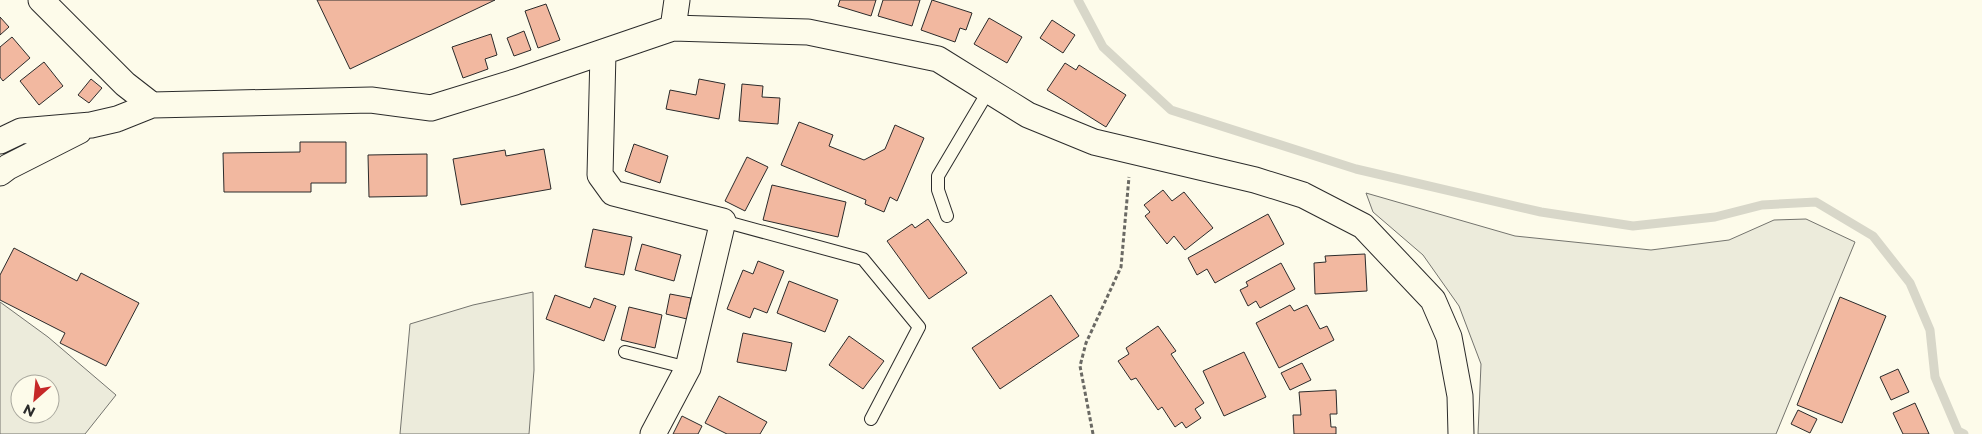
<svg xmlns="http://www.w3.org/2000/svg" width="1982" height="434" font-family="Montserrat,sans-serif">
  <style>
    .green { fill: #ecebdb; stroke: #74746e; fill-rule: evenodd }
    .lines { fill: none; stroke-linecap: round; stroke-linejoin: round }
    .stream { stroke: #d8d7c9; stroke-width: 9 }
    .building { fill: #f2b8a0; stroke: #2b2b2b }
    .service-casing { stroke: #2b2b2b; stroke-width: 14 }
    .minor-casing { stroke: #2b2b2b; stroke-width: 27 }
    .path { stroke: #6a6964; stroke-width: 3; stroke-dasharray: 4 2.5; stroke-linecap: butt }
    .service { stroke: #fdfbea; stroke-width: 12 }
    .minor { stroke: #fdfbea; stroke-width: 25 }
  </style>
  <rect width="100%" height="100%" fill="#fdfbea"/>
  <path class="green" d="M1366 193 1515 236 1651 250 1729 240 1774 220 1806 219 1855 242 1776 434H1478L1481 364 1459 306 1423 255 1373 212Z
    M533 292 534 370 529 434H400L410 324 473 305Z
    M0 302 48 337 116 395 85 434H0ZM20 384H50V414H20Z"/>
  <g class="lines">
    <path class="stream" d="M1078 0 1103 47 1171 110 1356 169 1541 212 1633 226 1715 217 1762 205 1816 202 1873 236 1910 283 1930 330 1935 377 1958 431 1964 434"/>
  </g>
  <path class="building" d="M317 0H495L350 69Z
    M840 0H876L871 16 838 6Z
    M883 0H920L912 26 878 16Z
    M932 0 972 13 966 30 960 28 955 42 921 30Z
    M546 4 560 40 538 48 525 11Z
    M0 17 9 27 0 35Z
    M989 18 1022 37 1007 63 974 44Z
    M1052 20 1075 35 1063 53 1040 38Z
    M524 31 531 50 514 56 507 38Z
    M491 34 497 55 485 59 488 69 463 78 452 47Z
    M12 37 30 58 3 81 0 77V47Z
    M44 62 63 86 39 105 20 81Z
    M1065 63 1076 70 1079 65 1126 95 1106 127 1047 90Z
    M91 79 102 88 89 103 78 95Z
    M699 79 725 84 719 119 666 109 670 90 696 95Z
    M742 84 763 86 762 97 780 98 778 124 739 121Z
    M799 122 833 135 829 146 864 160 885 149 895 125 924 138 897 201 890 197 884 212 865 204 866 200 781 165Z
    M300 142H346V183H311V192H224L223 153 300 152Z
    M634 144 668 156 660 183 625 171Z
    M544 149 551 189 461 205 453 159 505 150 506 156Z
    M427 154V196L369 197 368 155Z
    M747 157 768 167 745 211 725 201Z
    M772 185 846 202 838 237 763 220Z
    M1163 190 1172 201 1184 192 1213 228 1185 250 1174 236 1167 244 1145 216 1150 212 1144 205Z
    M1268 214 1284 244 1215 283 1207 269 1197 275 1188 258Z
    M928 219 967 273 929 299 887 241 912 224 915 228Z
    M593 229 632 237 624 275 585 267Z
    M642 244 681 255 674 281 635 270Z
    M14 248 77 281 81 273 139 303 106 366 60 343 65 333 0 300V275Z
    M1365 254 1367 291 1315 294 1314 263 1326 262 1325 256Z
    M758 261 784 271 767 313 754 308 750 318 727 309 743 270 753 274Z
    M1281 263 1295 289 1260 308 1256 301 1248 306 1240 290 1248 286 1246 282Z
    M789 281 838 300 825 332 777 313Z
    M670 294 691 298 687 319 666 314Z
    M555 295 590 308 594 298 616 306 604 341 546 319Z
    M1051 295 1079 336 1000 389 972 348Z
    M1840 297 1886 316 1842 423 1797 405Z
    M1290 305 1294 311 1307 305 1320 329 1327 326 1334 340 1279 368 1256 323Z
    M629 307 662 315 655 348 621 340Z
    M1158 326 1176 351 1171 354 1204 403 1195 409 1201 418 1186 428 1182 422 1175 427 1162 407 1158 410 1136 378 1131 380 1118 361 1129 354 1126 348Z
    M743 333 792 343 786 371 737 362Z
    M849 336 884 361 863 389 829 365Z
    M1244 352 1266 397 1224 416 1203 371Z
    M1302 363 1311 380 1290 390 1281 373Z
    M1898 369 1909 392 1891 400 1880 377Z
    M1336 390 1337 414H1330L1331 427H1336V434H1294L1293 415H1301L1299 392Z
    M719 396 767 422 760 434H727L705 423Z
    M1915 403 1929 434H1903L1893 413Z
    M1798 410 1817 419 1810 433 1791 424Z
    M682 416 702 426 698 434H673Z"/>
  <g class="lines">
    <defs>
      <path id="service" d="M947 216 938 190V176L989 90
        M723 221 863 259 919 327 871 419
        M625 352 688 368"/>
      <path id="minor" d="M41 0 125 84 152 105
        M673 28 677 0
        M603 53 600 175 613 193 723 221 688 368 653 434
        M0 141 21 131 91 125 117 119 152 105 371 100 431 108 515 82 673 28 808 32 938 59 1028 115 1094 142 1255 180 1303 195 1363 226 1433 300 1449 337 1460 396 1461 434
        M0 173 8 167 79 131"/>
    </defs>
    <use href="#service" class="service-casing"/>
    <use href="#minor" class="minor-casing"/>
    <path class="path" d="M1093 434 1080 366 1086 343 1121 267 1129 177"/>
    <use href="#service" class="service"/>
    <use href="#minor" class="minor"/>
  </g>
  <g transform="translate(35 399) rotate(207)"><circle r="24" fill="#fdfbea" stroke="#a9a89e"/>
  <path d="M0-4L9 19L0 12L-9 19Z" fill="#c62828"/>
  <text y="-8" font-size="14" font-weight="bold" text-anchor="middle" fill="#2b2b2b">N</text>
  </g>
</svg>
